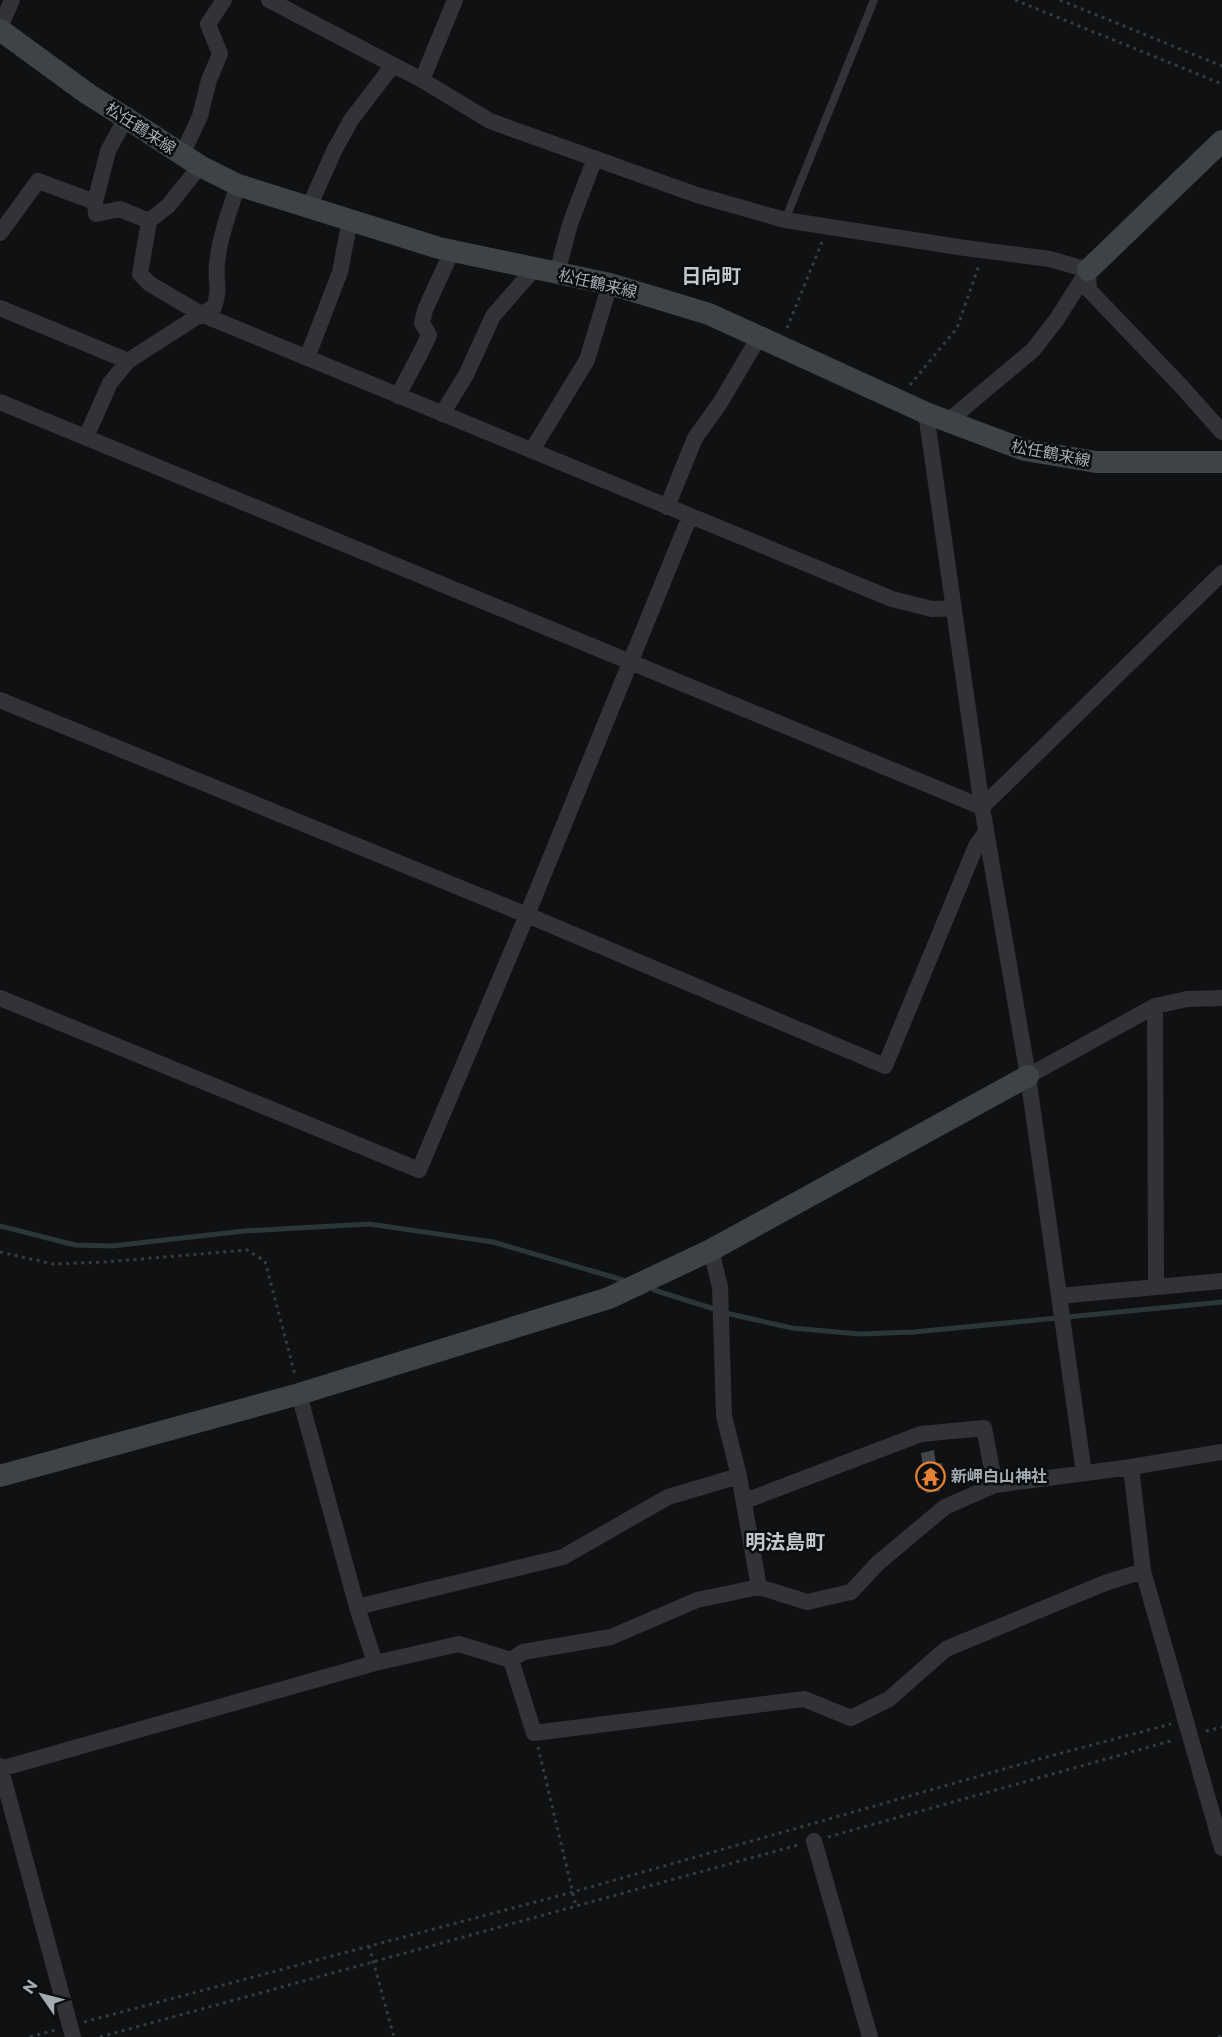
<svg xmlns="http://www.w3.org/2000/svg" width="1222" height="2037" font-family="Montserrat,'Noto Sans JP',sans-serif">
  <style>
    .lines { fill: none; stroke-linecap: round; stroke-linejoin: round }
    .stream { stroke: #2b3639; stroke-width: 5 }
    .building { fill: #414448 }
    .path { stroke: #383b3d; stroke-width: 3; stroke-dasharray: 3 4.5; stroke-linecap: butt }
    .lane { stroke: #323336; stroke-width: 8 }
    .street { stroke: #323336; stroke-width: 16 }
    .secondary { stroke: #404346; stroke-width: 22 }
    .labels { text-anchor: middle; stroke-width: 5; stroke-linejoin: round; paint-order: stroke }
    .street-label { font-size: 16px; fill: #a2abb2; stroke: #0b0c0d }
    .poi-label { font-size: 16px; font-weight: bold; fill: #a2abb2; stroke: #0b0c0d; text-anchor: start }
    .quarter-label { font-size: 20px; font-weight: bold; fill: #c3c8ce; stroke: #0b0c0d }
  </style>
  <rect width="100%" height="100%" fill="#101112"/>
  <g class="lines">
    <path class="stream" d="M0 1226 75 1245 112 1246 244 1231 369 1224 493 1242 623 1280
      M654 1290 730 1314 792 1328 860 1334 914 1332 1222 1302"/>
  </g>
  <path class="building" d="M934 1450 936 1464 942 1463 945 1484H939L940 1491 926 1493 925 1487 918 1488 916 1469 923 1468 921 1453Z"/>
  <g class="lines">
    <path class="path" d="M1015 0 1222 84
      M1060 0 1222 66
      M787 328 822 242
      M910 385 957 328 979 265
      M0 1252 53 1264 105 1262 247 1250 265 1261 295 1375
      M1206 1731 1222 1727
      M538 1747 576 1906
      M828 1837 1174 1740
      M369 1946 394 2037
      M84 2022 573 1892 1039 1759 1171 1724
      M30 2037 55 2030
      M100 2037 798 1845
      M1218 2037 1222 2036"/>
    <path class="lane" d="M785 220 874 0"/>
    <path class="street" d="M269 0 422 80 490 121 697 195 785 220 965 248 1050 259 1088 270 1089 290 1181 386 1222 432
      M0 27 12 0
      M422 80 455 0
      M182 155 200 116 209 80 220 54 208 24 224 0
      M95 202 108 151 126 118
      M309 207 334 151 351 120 393 65
      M149 221 140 274 150 284 201 314 214 307C221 287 215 283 217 264 219 239 230 209 238 185
      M0 233 38 181 95 202 96 214 120 209 149 221 168 206 200 166
      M557 273 570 224 595 158
      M0 308 128 361 201 314 892 599 932 609 953 608
      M307 358 340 272 350 220
      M398 396C408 375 420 356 429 335L422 323 425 310 452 251
      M0 402 982 807
      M926 413 982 807 1028 1076 1084 1473
      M442 414 466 375 493 316 534 269
      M947 422 1033 350 1057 319 1088 270
      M86 437 110 383 128 361
      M532 450 587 360 610 284
      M667 507 695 438 720 403 759 337
      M0 700 527 915 885 1066 976 846 986 832
      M982 807 1222 573
      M0 998 419 1170 527 915 690 516
      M1155 1006 1156 1287
      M1028 1076 1155 1006 1187 999 1222 998
      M711 1250 720 1287 724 1416 739 1476
      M1059 1296 1222 1281
      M299 1394 357 1607 375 1663
      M1131 1467 1143 1571 1222 1848
      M745 1501 921 1434 984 1428 995 1485
      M357 1607 563 1557 668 1497 739 1476 759 1587
      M511 1660 523 1652 611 1637 697 1600 759 1587 807 1602 851 1592 878 1563 945 1507 995 1485 1131 1467 1222 1452
      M511 1660 534 1733 804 1699 851 1718 889 1699 946 1649 1105 1583 1143 1571
      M0 1766 73 2037
      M0 1769 375 1663 459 1644 511 1660
      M814 1841 870 2037"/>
    <path class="secondary" d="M0 30 88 94 126 118 200 166 238 185 439 248 610 284 709 314 926 413 1025 450 1096 462H1222
      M1088 270 1222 141
      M0 1476 299 1394 609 1298 711 1250 1028 1076"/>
  </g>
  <defs>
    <symbol id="temple-ring" viewBox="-11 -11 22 22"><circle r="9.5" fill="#0b0c0d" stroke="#e68034" stroke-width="1.5"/><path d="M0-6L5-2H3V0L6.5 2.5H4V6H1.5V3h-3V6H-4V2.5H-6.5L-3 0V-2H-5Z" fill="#e68034"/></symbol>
  </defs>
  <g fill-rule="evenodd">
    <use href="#temple-ring" x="914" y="1460" width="33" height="33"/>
  </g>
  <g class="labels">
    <g class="street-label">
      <text transform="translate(141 128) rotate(33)" y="6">松任鶴来線</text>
      <text transform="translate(598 283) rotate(13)" y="6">松任鶴来線</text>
      <text transform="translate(1051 453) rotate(11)" y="6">松任鶴来線</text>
    </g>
    <g class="poi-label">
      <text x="951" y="1482">新岬白山神社</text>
    </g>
    <g class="quarter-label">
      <text x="711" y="283">日向町</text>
      <text x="785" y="1549">明法島町</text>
    </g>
  </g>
  <g transform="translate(42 1995) rotate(305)" stroke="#0b0c0d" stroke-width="4.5" paint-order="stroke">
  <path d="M0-4.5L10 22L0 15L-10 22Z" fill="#a2abb2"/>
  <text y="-9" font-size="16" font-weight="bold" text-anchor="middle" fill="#a2abb2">N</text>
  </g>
</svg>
